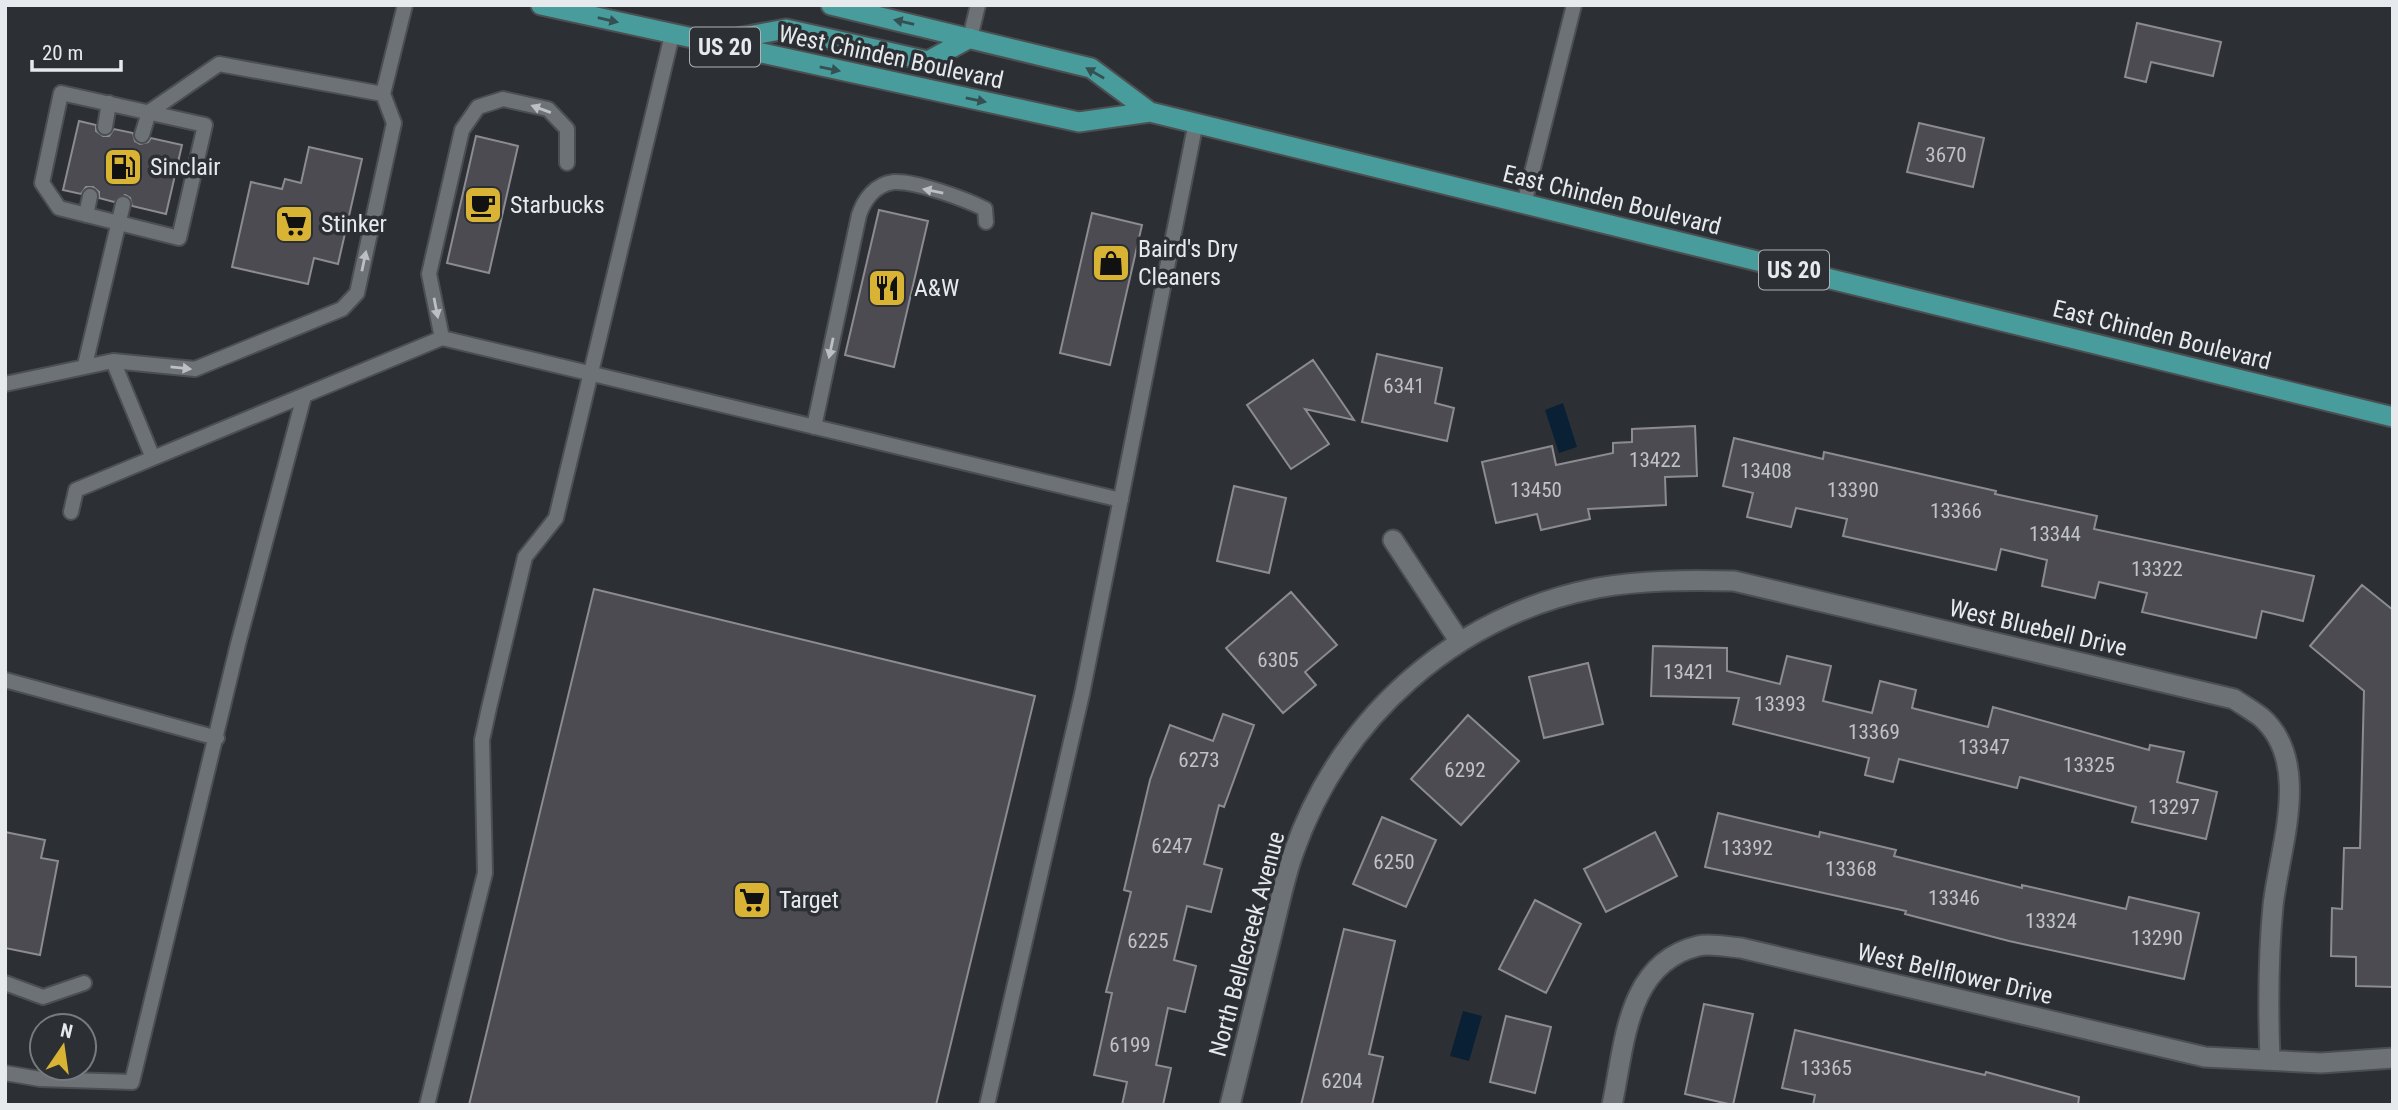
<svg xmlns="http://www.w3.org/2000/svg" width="2398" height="1110" font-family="'Roboto Condensed',sans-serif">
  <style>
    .water { fill: #0a2034 }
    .building { fill: #4c4b51; stroke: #8b8b91; stroke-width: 2 }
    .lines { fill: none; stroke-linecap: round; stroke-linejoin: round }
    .service-casing { stroke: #4c4f52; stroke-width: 18 }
    .minor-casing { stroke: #4c4f52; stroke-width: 23 }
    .primary-casing { stroke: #4c4f52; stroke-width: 23 }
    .service { stroke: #6d7276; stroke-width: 14 }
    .minor { stroke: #6d7276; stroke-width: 19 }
    .primary { stroke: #489c9b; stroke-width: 19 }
    .oneway { fill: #345053 }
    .oneway2 { fill: #bcc0c3 }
    .labels { text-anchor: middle; stroke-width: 7; stroke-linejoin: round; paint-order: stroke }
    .number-label { font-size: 21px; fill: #c0c2c5 }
    .shield { fill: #2c3034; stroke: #afb2b5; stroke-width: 2 }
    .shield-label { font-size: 23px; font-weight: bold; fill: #e7eaec }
    .street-label { font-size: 24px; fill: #e7eaec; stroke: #2c3034 }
    .poi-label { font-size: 24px; fill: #e7eaec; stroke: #2c3034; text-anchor: start }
  </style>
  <rect width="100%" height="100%" fill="#2c3034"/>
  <path class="water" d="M1563 403 1577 447 1559 453 1545 410Z
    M1463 1011 1482 1016 1469 1061 1450 1056Z"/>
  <path class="building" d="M2137 23 2221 42 2213 76 2151 62 2146 82 2125 77Z
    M79 121 96 125V131L103 136H109L114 129 133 133 135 141 140 144 148 142 151 138 182 145 166 214 132 206 130 198 125 195 114 202 99 198V192L93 187H86L81 194 63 190Z
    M1919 123 1984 138 1973 187 1907 172Z
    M476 136 518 146 489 273 447 263Z
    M309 147 362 159 338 264 314 258 308 284 232 267 251 182 282 189 285 179 301 183Z
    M879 210 928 221 894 367 845 355Z
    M1092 213 1142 225 1110 365 1060 353Z
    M1377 354 1442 368 1435 403 1454 408 1447 441 1362 422Z
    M1313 360 1354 420 1305 409 1329 444 1291 469 1247 405Z
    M1695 426 1697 476 1665 477 1666 505 1588 509 1590 519 1541 530 1537 514 1496 523 1482 462 1552 446 1556 465 1613 453V443L1632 442V429Z
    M1734 438 1823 459 1824 452 1996 491 1995 494 2097 516 2094 529 2314 576 2303 621 2262 611 2256 638 2142 612 2147 593 2099 582 2095 598 2042 586 2047 560 2001 549 1996 570 1843 536 1847 519 1796 508 1791 527 1747 517 1753 493 1723 486Z
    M1234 486 1286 498 1269 573 1217 561Z
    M2362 585 2393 610V987L2356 986V957L2331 956 2332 908 2342 909 2344 848H2360L2364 691 2310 646Z
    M594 589 1035 696 936 1105H469Z
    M1291 592 1337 645 1305 672 1316 685 1283 713 1226 648Z
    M1653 646 1727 648V671L1780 684 1787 656 1831 666 1823 701 1872 713 1880 681 1916 690 1912 708 1988 727 1993 707 2149 750 2150 745 2184 752 2177 782 2217 792 2206 839 2132 822 2136 807 2020 777 2017 788 1899 759 1893 782 1865 775 1869 758 1733 724 1739 698 1651 696Z
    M1588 663 1603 724 1544 738 1529 677Z
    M1223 714 1254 725 1224 807 1219 805 1204 864 1222 869 1211 912 1187 906 1174 960 1196 966 1185 1012 1168 1008 1156 1065 1171 1068 1163 1105H1122L1127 1082 1094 1075 1112 993 1106 992 1131 892 1124 890 1150 780 1170 725 1213 741Z
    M1468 715 1519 761 1461 825 1411 779Z
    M1718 813 1819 837 1820 832 1896 850 1894 856 2022 888V885L2126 909 2129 897 2199 913 2184 979 2009 941 1905 914 1906 911 1705 867Z
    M1382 817 1436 840 1406 907 1353 884Z
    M5 832 45 840 41 858 58 861 40 955 5 948Z
    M1655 832 1677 876 1606 912 1584 869Z
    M1535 900 1581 924 1546 993 1499 969Z
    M1344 929 1395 941 1369 1054 1383 1057 1372 1105H1301Z
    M1704 1004 1753 1014 1733 1105 1685 1094Z
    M1506 1016 1551 1027 1535 1093 1490 1082Z
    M1795 1030 1985 1075 1986 1072 2079 1097 2078 1105H1813L1815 1095 1782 1088Z"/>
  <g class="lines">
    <defs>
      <path id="service" d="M970 38 978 5
        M61 93 205 125 179 238 59 208 42 183Z
        M105 127 109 103
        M142 135 149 112 219 64 383 94 405 5
        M1524 204 1574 5
        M86 215 90 196
        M442 338 429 274 462 130 478 107 503 99 548 109 567 129V163
        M113 361 195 369 342 309 357 293 394 123 383 94
        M85 365 123 204
        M5 384 113 361 153 458
        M814 427 859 215C864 200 875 184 894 182 916 181 965 199 985 209L986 222
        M71 512 76 490 442 338 1121 500
        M5 680 217 738
        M5 983 43 997 84 983
        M5 1073 40 1079 132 1082 238 644 304 396
        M427 1105 485 873 482 740 489 708 525 557 556 518 672 35
        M987 1105 1082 694 1196 122"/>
      <path id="minor" d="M1393 540 1460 642
        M1230 1105C1243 1052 1256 999 1269 946 1277 915 1283 883 1293 854 1341 717 1454 616 1597 588 1642 580 1687 580 1734 581L2234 699C2243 705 2253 711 2261 717 2313 762 2279 849 2273 906 2268 958 2268 1008 2270 1060
        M1612 1105C1625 1045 1626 963 1698 946 1710 943 1728 947 1741 948L2205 1057 2321 1063 2393 1058"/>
      <path id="primary" d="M541 5 1079 122 1150 112
        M831 5 1091 68 1150 112 2393 417
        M721 41 786 29 928 61 970 38"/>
    </defs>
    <use href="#service" class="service-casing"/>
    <use href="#minor" class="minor-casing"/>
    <use href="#primary" class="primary-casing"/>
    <use href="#service" class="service"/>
    <use href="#minor" class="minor"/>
    <use href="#primary" class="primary"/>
  </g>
  <defs><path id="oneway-solid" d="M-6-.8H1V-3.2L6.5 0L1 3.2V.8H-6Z" transform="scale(1.75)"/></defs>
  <g class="oneway">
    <use href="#oneway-solid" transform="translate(608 20) rotate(13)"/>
    <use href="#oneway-solid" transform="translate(904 22) rotate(-167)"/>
    <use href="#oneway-solid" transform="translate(830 69) rotate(12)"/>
    <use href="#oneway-solid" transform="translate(1095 73) rotate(-150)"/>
    <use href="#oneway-solid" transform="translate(976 100) rotate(12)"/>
  </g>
  <g class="oneway2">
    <use href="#oneway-solid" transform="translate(541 109) rotate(-160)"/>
    <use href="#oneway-solid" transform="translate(933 191) rotate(-168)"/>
    <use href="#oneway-solid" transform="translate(364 261) rotate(-78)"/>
    <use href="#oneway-solid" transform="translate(436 308) rotate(79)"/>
    <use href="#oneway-solid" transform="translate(831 348) rotate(102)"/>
    <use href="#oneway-solid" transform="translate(181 368) rotate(6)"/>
  </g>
  <defs>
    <symbol id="fuel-square" viewBox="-11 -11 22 22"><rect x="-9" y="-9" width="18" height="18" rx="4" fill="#d9b434" stroke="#2c3034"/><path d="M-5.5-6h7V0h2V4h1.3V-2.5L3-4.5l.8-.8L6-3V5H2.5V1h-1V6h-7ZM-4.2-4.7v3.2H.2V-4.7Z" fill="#111"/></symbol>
    <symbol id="cafe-square" viewBox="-11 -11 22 22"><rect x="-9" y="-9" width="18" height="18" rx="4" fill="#d9b434" stroke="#2c3034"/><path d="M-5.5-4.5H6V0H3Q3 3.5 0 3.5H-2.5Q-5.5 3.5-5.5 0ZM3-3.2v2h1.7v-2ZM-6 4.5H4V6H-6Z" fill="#111"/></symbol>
    <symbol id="supermarket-square" viewBox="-11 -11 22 22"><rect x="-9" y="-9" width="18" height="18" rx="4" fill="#d9b434" stroke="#2c3034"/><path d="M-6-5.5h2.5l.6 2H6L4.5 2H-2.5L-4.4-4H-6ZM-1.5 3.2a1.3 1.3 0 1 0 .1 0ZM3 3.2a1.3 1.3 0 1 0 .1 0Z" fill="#111"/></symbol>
    <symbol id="shop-square" viewBox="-11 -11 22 22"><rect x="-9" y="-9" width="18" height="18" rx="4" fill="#d9b434" stroke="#2c3034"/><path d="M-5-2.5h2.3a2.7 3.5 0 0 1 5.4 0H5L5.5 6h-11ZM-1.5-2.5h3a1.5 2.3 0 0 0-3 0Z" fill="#111"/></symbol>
    <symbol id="restaurant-square" viewBox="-11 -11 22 22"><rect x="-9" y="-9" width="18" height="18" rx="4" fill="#d9b434" stroke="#2c3034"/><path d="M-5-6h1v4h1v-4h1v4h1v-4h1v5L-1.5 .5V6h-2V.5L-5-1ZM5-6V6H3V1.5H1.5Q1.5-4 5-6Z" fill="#111"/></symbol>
  </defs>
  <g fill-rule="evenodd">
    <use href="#fuel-square" x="101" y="145" width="44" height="44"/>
    <use href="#cafe-square" x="461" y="183" width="44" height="44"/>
    <use href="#supermarket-square" x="272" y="202" width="44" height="44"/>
    <use href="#shop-square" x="1089" y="241" width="44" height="44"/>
    <use href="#restaurant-square" x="865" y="266" width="44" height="44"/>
    <use href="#supermarket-square" x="730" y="878" width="44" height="44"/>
  </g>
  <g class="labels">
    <g class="number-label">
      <text x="1946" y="162">3670</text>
      <text x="1404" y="393">6341</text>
      <text x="1655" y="467">13422</text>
      <text x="1766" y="478">13408</text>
      <text x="1536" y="497">13450</text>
      <text x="1853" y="497">13390</text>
      <text x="1956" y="518">13366</text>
      <text x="2055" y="541">13344</text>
      <text x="2157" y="576">13322</text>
      <text x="1278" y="667">6305</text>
      <text x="1689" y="679">13421</text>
      <text x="1780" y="711">13393</text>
      <text x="1874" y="739">13369</text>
      <text x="1984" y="754">13347</text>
      <text x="1199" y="767">6273</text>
      <text x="2089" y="772">13325</text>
      <text x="1465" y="777">6292</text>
      <text x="2174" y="814">13297</text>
      <text x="1172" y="853">6247</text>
      <text x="1747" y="855">13392</text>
      <text x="1394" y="869">6250</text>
      <text x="1851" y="876">13368</text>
      <text x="1954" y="905">13346</text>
      <text x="2051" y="928">13324</text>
      <text x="2157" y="945">13290</text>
      <text x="1148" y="948">6225</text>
      <text x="1130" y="1052">6199</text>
      <text x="1826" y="1075">13365</text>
      <text x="1342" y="1088">6204</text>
    </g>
    <g class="shield">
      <rect x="690" y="27.5" width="70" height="39" rx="5"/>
      <rect x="1759" y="250.5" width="70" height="39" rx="5"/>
    </g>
    <g class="shield-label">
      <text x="725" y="55">US 20</text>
      <text x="1794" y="278">US 20</text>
    </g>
    <g class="street-label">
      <text transform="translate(891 57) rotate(12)" y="8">West Chinden Boulevard</text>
      <text transform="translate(1612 200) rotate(14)" y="8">East Chinden Boulevard</text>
      <text transform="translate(2162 335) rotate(14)" y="8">East Chinden Boulevard</text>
      <text transform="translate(2038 628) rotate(13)" y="8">West Bluebell Drive</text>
      <text transform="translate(1247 944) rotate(-75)" y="8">North Bellecreek Avenue</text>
      <text transform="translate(1955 974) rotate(13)" y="8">West Bellflower Drive</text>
    </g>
    <g class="poi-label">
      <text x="150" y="175">Sinclair</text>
      <text x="510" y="213">Starbucks</text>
      <text x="321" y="232">Stinker</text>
      <text x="1138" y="257">Baird's Dry<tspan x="1138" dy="28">Cleaners</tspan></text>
      <text x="914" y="296">A&amp;W</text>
      <text x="779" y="908">Target</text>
    </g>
  </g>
  <rect width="2398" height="1110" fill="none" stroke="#e7eaec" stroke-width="14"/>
  <g transform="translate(63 1047) rotate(13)"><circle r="33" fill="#2c3034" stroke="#777a7e" stroke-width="2"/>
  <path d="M0-5L12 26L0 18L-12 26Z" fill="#d9b434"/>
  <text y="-10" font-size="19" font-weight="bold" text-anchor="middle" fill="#e7eaec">N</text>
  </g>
  <path d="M32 60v10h89v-10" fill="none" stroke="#e7eaec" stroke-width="3.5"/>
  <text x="42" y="60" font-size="21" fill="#e7eaec" stroke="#2c3034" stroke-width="5" paint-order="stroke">20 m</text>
</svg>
